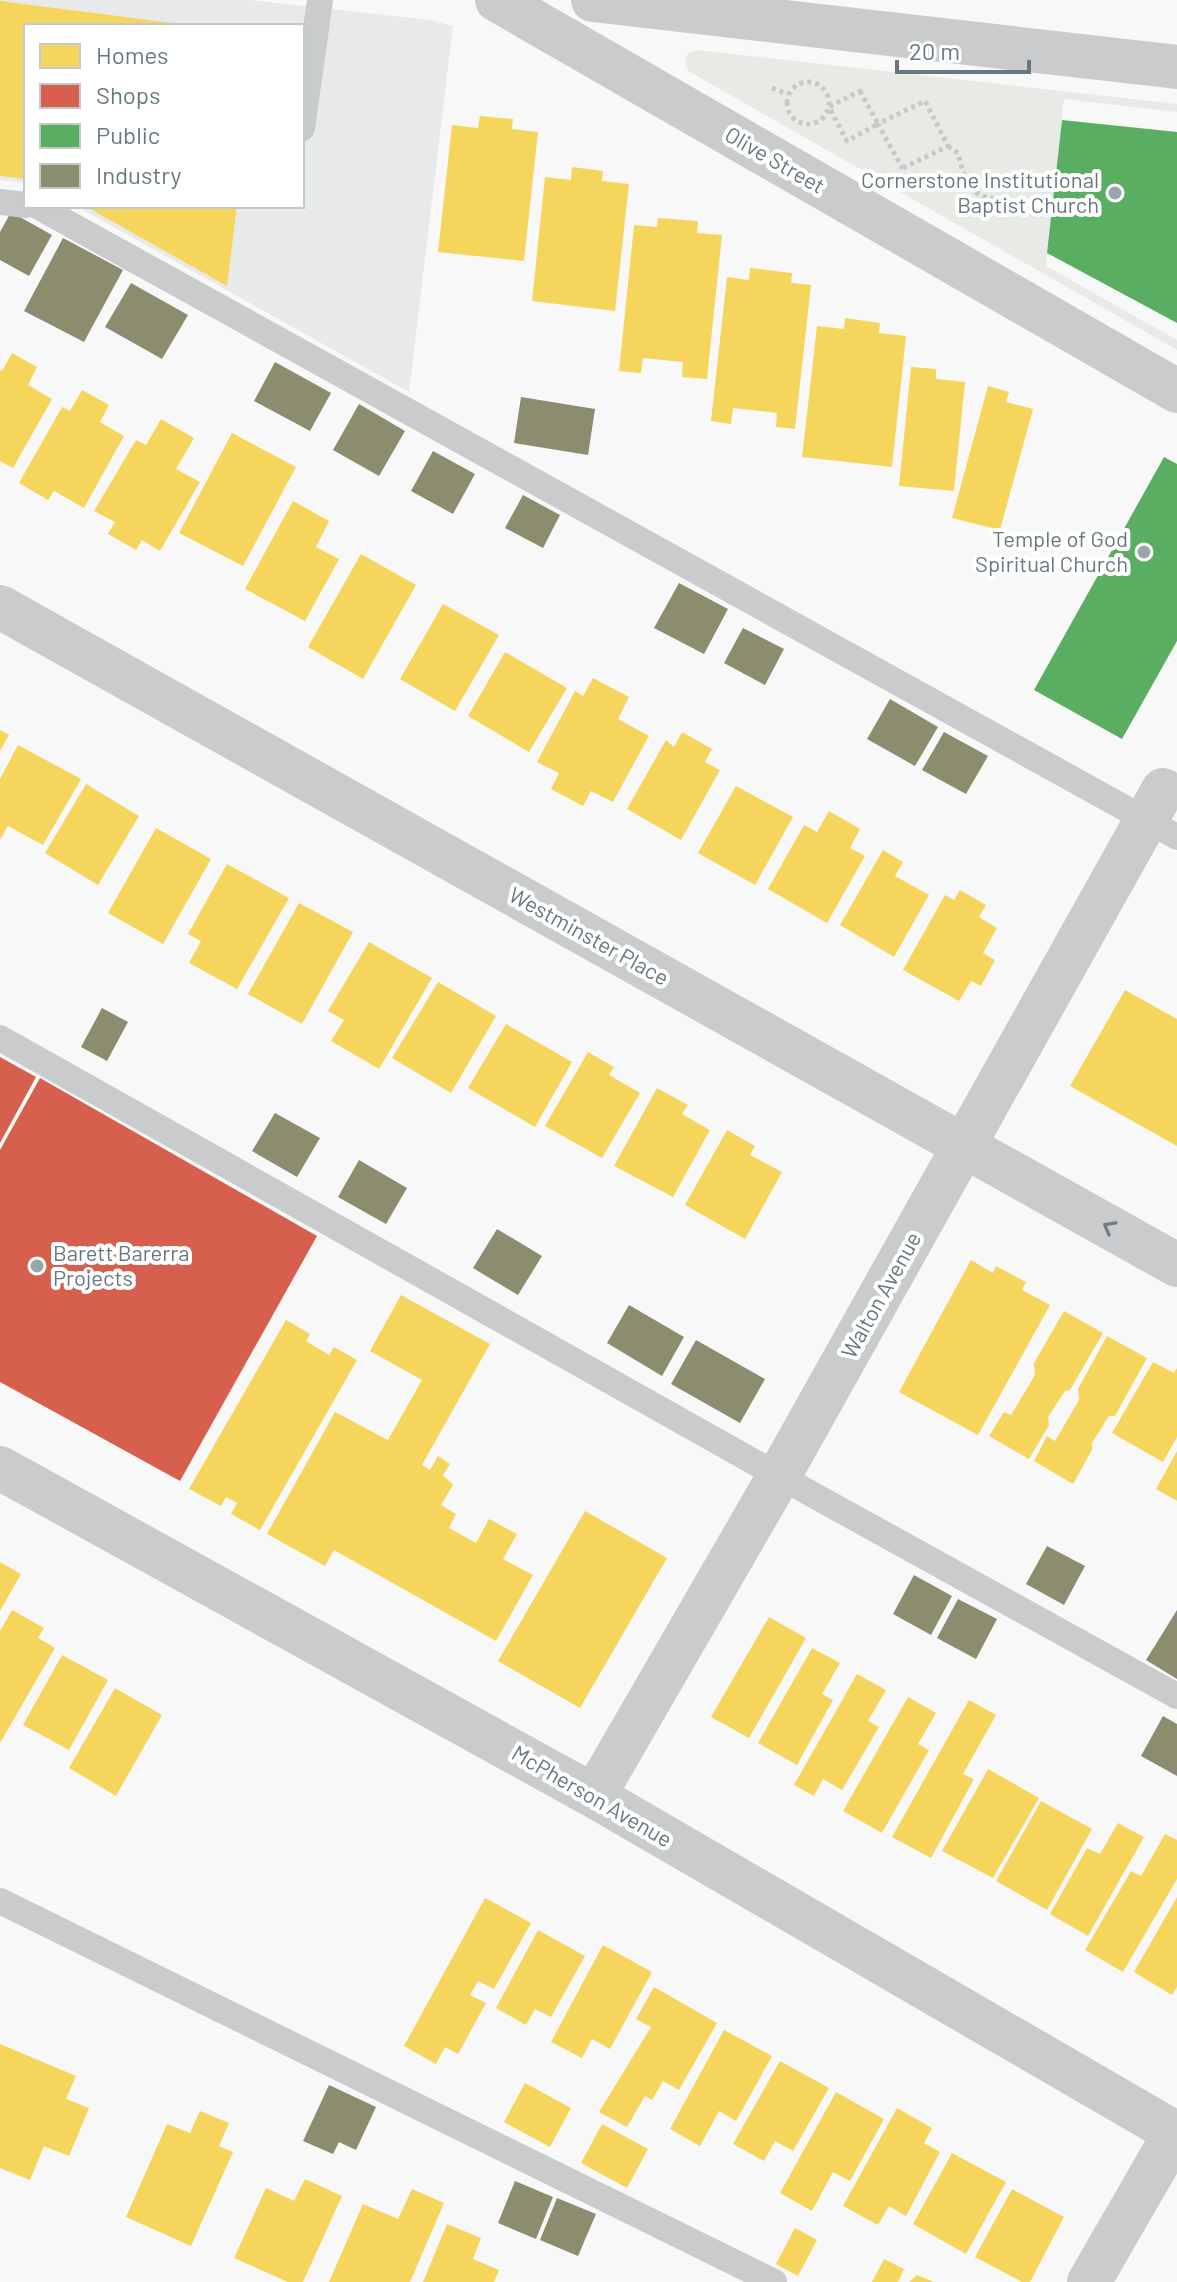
<svg xmlns="http://www.w3.org/2000/svg" width="1177" height="2282" font-family="Barlow,sans-serif">
  <style>
    .built { fill: #e8eaea }
    .green { fill: #e8eae6 }
    .homes { fill: #f6d55c }
    .shops { fill: #d6604d }
    .public { fill: #5aae61 }
    .industry { fill: #8c8c6e }
    .lines { fill: none; stroke-linecap: round; stroke-linejoin: round }
    .path { stroke: #c8c8c9; stroke-width: 5; stroke-dasharray: 4 4; stroke-linecap: butt }
    .service { stroke: #c9cbcc; stroke-width: 26 }
    .minor { stroke: #c9cbcc; stroke-width: 44 }
    .oneway { stroke: #6c7d83 }
    .poi-dot { fill: #9aa5a9; stroke: #fff; stroke-width: 3 }
    .labels { text-anchor: middle; stroke-width: 8; stroke-linejoin: round; paint-order: stroke }
    .street-label { font-size: 22px; fill: #67797f; stroke: #fff }
    .poi-label { font-size: 22px; fill: #67797f; stroke: #fff; text-anchor: end }
  </style>
  <rect width="100%" height="100%" fill="#f8f8f8"/>
  <path class="built" d="M0 0H249L430 20 453 26 409 392 76 206H302V26H26V183L0 180Z"/>
  <path class="green" d="M697 50 1177 104V112L1064 99 1046 266 1177 340V350L690 72C684 66 684 62 688 53Z"/>
  <path class="homes" d="M0 1 180 24 179 26H26V179L0 176Z
    M480 116 513 119 512 129 538 132 524 261 438 252 452 125 478 128Z
    M572 167 603 171 602 181 629 184 615 311 532 301 545 177 571 180Z
    M85 206H237L227 286Z
    M658 218 698 221 697 233 722 235 707 379 682 377 683 362 643 358 641 373 619 371 634 225 657 227Z
    M750 268 792 273 791 283 811 285 795 429 776 427 777 413 733 408 731 424 711 421 727 277 749 280Z
    M845 318 880 323 879 333 906 336 892 467 802 457 817 326 844 329Z
    M12 353 37 367 28 385 52 399 13 468 0 461V370L2 371Z
    M911 367 936 369V379L965 382 954 491 899 486Z
    M988 386 1009 392 1006 402 1033 409 1000 530 952 518Z
    M82 390 109 405 100 422 124 436 84 508 54 491 48 500 19 483 62 407 70 411Z
    M161 419 194 438 176 469 200 482 160 551 142 540 136 550 108 534 115 522 94 511 136 440 146 445Z
    M232 433 296 467 243 566 179 533Z
    M293 501 329 521 316 547 339 559 305 621 245 589Z
    M361 554 416 585 363 679 308 647Z
    M443 604 499 635 455 711 400 679Z
    M505 652 567 688 529 752 468 716Z
    M593 678 629 697 618 719 649 736 613 802 591 791 583 806 551 789 559 773 537 762 575 691 583 696Z
    M0 730 9 735 0 751Z
    M682 732 712 749 705 762 720 770 681 840 627 809 666 740 674 747Z
    M18 745 81 779 43 845 8 826 0 840V779Z
    M86 784 139 816 98 885 45 853Z
    M736 786 793 817 755 885 698 853Z
    M829 811 860 829 850 848 865 856 827 923 768 889 804 825 817 832Z
    M156 828 211 859 163 944 108 913Z
    M883 850 903 862 895 876 929 895 894 957 840 925Z
    M227 864 289 898 237 989 189 963 201 941 188 934Z
    M960 890 986 905 979 917 997 928 983 953 995 960 981 986 971 981 959 1001 903 970 945 895 954 900Z
    M299 903 353 932 302 1024 248 994Z
    M369 942 432 978 379 1069 331 1041 344 1020 328 1011Z
    M438 982 496 1016 451 1093 392 1058Z
    M1125 990 1177 1019V1146L1070 1086Z
    M506 1024 572 1062 535 1127 468 1088Z
    M588 1052 614 1067 609 1075 640 1093 602 1158 545 1126Z
    M657 1088 688 1105 682 1114 710 1130 673 1197 614 1166Z
    M727 1130 755 1146 750 1155 782 1172 745 1239 685 1205Z
    M971 1260 993 1273 996 1266 1026 1282 1022 1290 1050 1305 978 1435 899 1392Z
    M401 1295 490 1344 422 1465 430 1470 438 1456 450 1464 443 1475 453 1485 441 1505 456 1514 449 1528 476 1543 489 1519 517 1534 503 1559 533 1575 496 1641 334 1550 325 1566 267 1534 335 1412 388 1440 422 1380 370 1351Z
    M1064 1311 1103 1333 1070 1390 1065 1391 1048 1417 1049 1425 1029 1459 989 1436 1004 1412 1011 1415 1035 1375 1034 1363Z
    M286 1320 310 1334 306 1341 329 1355 334 1347 357 1360 260 1530 231 1514 237 1503 226 1497 221 1506 189 1489Z
    M1107 1336 1147 1358 1115 1416H1109L1092 1443V1450L1073 1484 1034 1461 1047 1436 1055 1441 1079 1400 1078 1389Z
    M1153 1362 1174 1373 1177 1368V1437L1163 1462 1112 1433Z
    M1177 1451V1501L1156 1489Z
    M585 1511 667 1558 580 1708 498 1661Z
    M0 1562 21 1574 0 1611Z
    M12 1610 44 1628 38 1638 55 1648 0 1743V1631Z
    M769 1617 806 1638 749 1738 711 1717Z
    M812 1648 840 1663 822 1694 833 1700 797 1765 758 1743Z
    M62 1655 108 1680 69 1750 23 1725Z
    M857 1674 886 1690 868 1721 879 1727 842 1790 823 1779 814 1796 794 1785Z
    M115 1688 162 1715 116 1796 69 1768Z
    M908 1697 936 1713 918 1744 929 1750 882 1833 843 1811Z
    M969 1700 996 1715 963 1774 974 1779 931 1858 892 1837Z
    M988 1769 1039 1798 993 1878 942 1851Z
    M1041 1801 1092 1829 1047 1910 996 1881Z
    M1118 1823 1144 1837 1088 1936 1050 1914 1087 1848 1100 1854Z
    M1165 1834 1177 1840V1879L1123 1972 1085 1950 1131 1871 1141 1876Z
    M1177 1897V1987L1172 1995 1134 1972Z
    M485 1898 531 1923 494 1989 478 1981 470 1995 486 2003 458 2054 445 2047 436 2064 404 2046Z
    M538 1930 585 1956 551 2017 535 2009 526 2025 496 2008Z
    M603 1945 652 1972 610 2049 592 2039 582 2058 551 2042Z
    M654 1987 717 2023 679 2090 663 2081 652 2100 645 2096 627 2127 599 2112 651 2027 636 2019Z
    M724 2030 772 2056 736 2121 719 2111 700 2146 670 2129Z
    M0 2044 76 2076 66 2099 89 2108 69 2156 44 2146 30 2180 0 2168Z
    M780 2061 829 2088 793 2151 775 2141 764 2161 733 2144Z
    M525 2083 571 2108 550 2147 504 2122Z
    M836 2092 884 2119 850 2181 833 2172 812 2211 780 2193Z
    M897 2108 932 2128 924 2143 940 2152 906 2216 889 2206 878 2225 843 2206Z
    M200 2111 229 2123 219 2146 233 2152 191 2246 126 2217 167 2124 190 2133Z
    M602 2124 648 2149 627 2188 581 2163Z
    M952 2153 1006 2182 966 2254 913 2224Z
    M305 2179 342 2196 303 2282H288L234 2258 266 2188 294 2201Z
    M412 2189 444 2203 410 2282H329L363 2204 398 2219Z
    M1012 2189 1064 2217 1030 2282H1022L975 2257Z
    M447 2224 481 2238 473 2259 499 2270 494 2282H423Z
    M795 2228 817 2240 798 2276 776 2264Z
    M884 2259 904 2269 898 2282H872Z
    M917 2275 934 2282H909Z"/>
  <path class="shops" d="M0 1057 36 1077 0 1143Z
    M40 1078 317 1236 180 1481 0 1382V1150Z"/>
  <path class="public" d="M1062 120 1177 132V323L1047 253Z
    M1164 457 1177 464V641L1122 739 1034 690Z"/>
  <path class="industry" d="M11 212 52 235 29 276 0 260V232Z
    M63 238 123 270 84 342 24 311Z
    M131 283 188 315 162 359 105 327Z
    M275 362 331 393 310 431 254 401Z
    M521 397 595 409 588 455 514 443Z
    M359 404 405 431 379 476 333 450Z
    M433 451 475 474 453 514 411 491Z
    M523 495 560 515 543 548 505 528Z
    M679 583 728 609 704 654 654 628Z
    M743 628 784 649 765 685 724 663Z
    M890 699 938 727 915 766 867 739Z
    M944 732 988 756 966 794 922 770Z
    M102 1008 128 1022 107 1061 81 1047Z
    M275 1113 320 1138 297 1177 252 1151Z
    M359 1160 407 1188 386 1224 338 1197Z
    M497 1229 542 1256 518 1295 473 1268Z
    M629 1305 684 1337 662 1376 607 1343Z
    M696 1340 765 1379 740 1423 671 1384Z
    M1047 1546 1085 1566 1064 1605 1026 1584Z
    M914 1575 952 1596 931 1635 893 1614Z
    M958 1599 997 1619 976 1659 937 1638Z
    M1177 1610V1679L1146 1660Z
    M1163 1716 1177 1724V1776L1141 1756Z
    M329 2085 376 2107 356 2150 339 2142 333 2154 303 2141Z
    M515 2181 553 2197 536 2239 498 2223Z
    M557 2198 596 2214 578 2256 540 2240Z"/>
  <g class="lines">
    <path class="path" d="M787 103a21 21 0 1 1 42 0a21 21 0 1 1-42 0Z
      M772 88 788 94
      M860 91 878 124 847 141 829 107Z
      M948 146 958 153C965 182 970 201 1007 199
      M903 168 948 146 925 101 878 124 904 171"/>
    <path class="service" d="M302 128 320 0
      M0 202 26 205
      M37 206 1177 837
      M0 1038 779 1476 1177 1696
      M0 1901 774 2282"/>
    <path class="minor" d="M497 0 1177 391
      M593 0 1177 67
      M0 607 1177 1265
      M0 1468 594 1796 1177 2134
      M594 1796 779 1476 1163 790
      M1089 2282 1175 2133"/>
  </g>
  <defs><path id="oneway-chevron" d="M-2-3.5L2.5 0L-2 3.5" fill="none" stroke-width="1.6" stroke-linecap="round" stroke-linejoin="round" transform="scale(2)"/></defs>
  <use class="oneway" href="#oneway-chevron" transform="translate(1109 1227) rotate(-151)"/>
  <g class="poi-dot">
    <circle cx="1115" cy="193" r="8"/>
    <circle cx="1144" cy="552" r="8"/>
    <circle cx="37" cy="1266" r="8"/>
  </g>
  <g class="labels">
    <g class="street-label">
      <text transform="translate(775 160) rotate(30)" y="8">Olive Street</text>
      <text transform="translate(589 936) rotate(29)" y="8">Westminster Place</text>
      <text transform="translate(881 1295) rotate(-61)" y="8">Walton Avenue</text>
      <text transform="translate(592 1796) rotate(30)" y="8">McPherson Avenue</text>
    </g>
    <g class="poi-label">
      <text x="1099" y="188">Cornerstone Institutional<tspan x="1099" dy="25">Baptist Church</tspan></text>
      <text x="1128" y="547">Temple of God<tspan x="1128" dy="25">Spiritual Church</tspan></text>
      <text x="53" y="1261" text-anchor="start">Barett Barerra<tspan x="53" dy="25">Projects</tspan></text>
    </g>
  </g>
  <rect x="24" y="24" width="280" height="184" fill="#ffffff" stroke="#c2c9cc" stroke-width="2"/>
  <rect x="40" y="44" width="40" height="24" fill="#f6d55c" stroke="#c2c9cc" stroke-width="2"/>
  <text x="96" y="64" font-size="24" fill="#67797f">Homes</text>
  <rect x="40" y="84" width="40" height="24" fill="#d6604d" stroke="#c2c9cc" stroke-width="2"/>
  <text x="96" y="104" font-size="24" fill="#67797f">Shops</text>
  <rect x="40" y="124" width="40" height="24" fill="#5aae61" stroke="#c2c9cc" stroke-width="2"/>
  <text x="96" y="144" font-size="24" fill="#67797f">Public</text>
  <rect x="40" y="164" width="40" height="24" fill="#8c8c6e" stroke="#c2c9cc" stroke-width="2"/>
  <text x="96" y="184" font-size="24" fill="#67797f">Industry</text>
  <path d="M897 60v12h132v-12" fill="none" stroke="#67797f" stroke-width="4"/>
  <text x="909" y="60" font-size="24" fill="#67797f" stroke="#ffffff" stroke-width="6" paint-order="stroke">20 m</text>
</svg>
